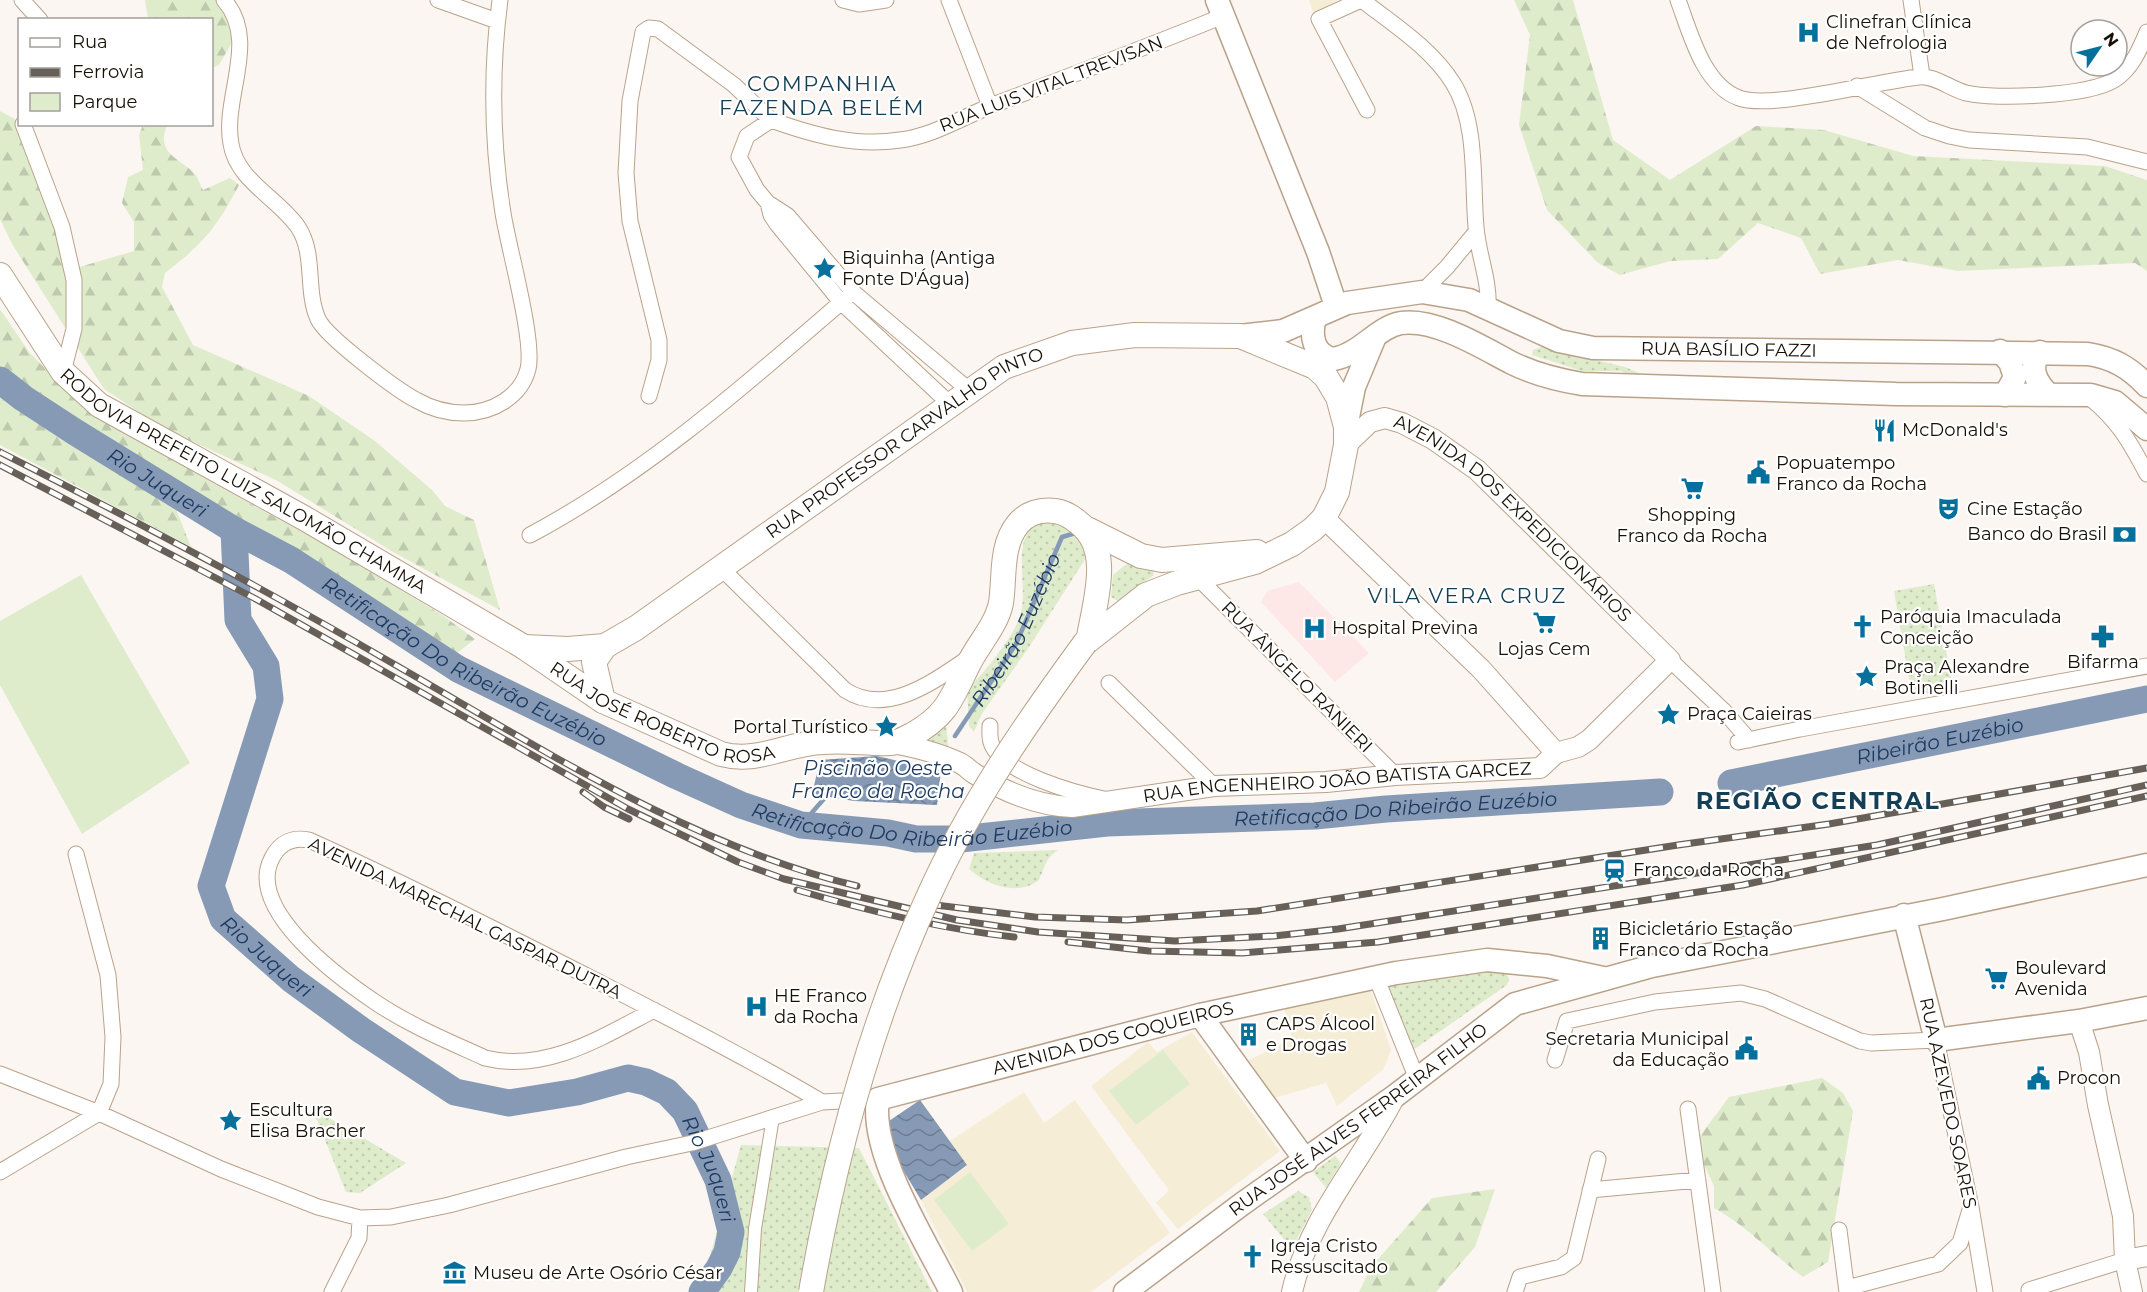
<svg xmlns="http://www.w3.org/2000/svg" width="2147" height="1292" font-family="Montserrat,sans-serif">
  <style>
    .education { fill: #f6edd7 }
    .medical { fill: #fde7e7 }
    .green { fill: url(#green-dots) }
    .forest { fill: url(#forest-firs) }
    .pitch { fill: #deeccc }
    .water { fill: url(#water-waves) }
    .lines { fill: none; stroke-linecap: round; stroke-linejoin: round }
    .stream { stroke: #869ab6; stroke-width: 4.5 }
    .river { stroke: #869ab6; stroke-width: 27 }
    .pedestrian-casing { stroke: #baa28a; stroke-width: 14 }
    .minor-casing { stroke: #baa28a; stroke-width: 17 }
    .tertiary-casing { stroke: #baa28a; stroke-width: 22 }
    .secondary-casing { stroke: #baa28a; stroke-width: 25 }
    .primary-casing { stroke: #baa28a; stroke-width: 26 }
    .pedestrian { stroke: #fff; stroke-width: 12 }
    .minor { stroke: #fff; stroke-width: 15 }
    .tertiary { stroke: #fff; stroke-width: 20 }
    .secondary { stroke: #fff; stroke-width: 22 }
    .primary { stroke: #fff; stroke-width: 24 }
    .rail-casing { stroke: #676059; stroke-width: 7 }
    .rail { stroke: #fff; stroke-width: 4.5; stroke-dasharray: 14; stroke-linecap: butt }
    .primary-bridge-casing { stroke: #baa28a; stroke-width: 26; stroke-linecap: butt }
    .primary-bridge { stroke: #fff; stroke-width: 24 }
    .labels { text-anchor: middle; stroke-width: 4.5; stroke-linejoin: round; paint-order: stroke }
    .poi-label { font-size: 18px; fill: #181007; stroke: #fff; text-anchor: start }
    .street-label { font-size: 18px; fill: #181007; stroke: #fff }
    .water-label { font-size: 20px; font-style: italic; fill: #1b385f; stroke: #fff }
    .quarter-label { font-size: 21px; letter-spacing: 1.5px; fill: #153f55; stroke: #fff }
    .district-label { font-size: 24px; font-weight: bold; letter-spacing: 1.5px; fill: #153f55; stroke: #fff }
  </style>
  <defs>
    <pattern id="green-dots" width="8" height="8" patternUnits="userSpaceOnUse" patternTransform="scale(1.5)"><rect width="8" height="8" fill="#deeccc"/><path d="M2 2h.1M6 6h.1" fill="none" stroke="#bec9ae" stroke-width="1.8" stroke-linecap="round"/></pattern>
    <pattern id="forest-firs" width="22" height="20" patternUnits="userSpaceOnUse" patternTransform="scale(1.5)"><rect width="22" height="20" fill="#deeccc"/><path d="M5 1l3.5 6h-7zM16 11l3.5 6h-7z" fill="#bec9ae"/></pattern>
    <pattern id="water-waves" width="16" height="10" patternUnits="userSpaceOnUse" patternTransform="scale(1.5)"><rect width="16" height="10" fill="#869ab6"/><path d="M0 5q4-4 8 0t8 0" fill="none" stroke="#6d7c92"/></pattern>
  </defs>
  <rect width="100%" height="100%" fill="#fbf6f1"/>
  <path class="education" d="M1309 0H1338L1314 15Z
    M1371 991 1391 1050 1383 1070 1337 1106 1326 1083 1274 1098 1249 1060 1292 1039 1284 1007Z
    M1192 1032 1280 1151 1178 1229 1156 1203 1169 1190 1091 1086 1148 1042 1157 1052Z
    M1024 1092 1044 1123 1075 1100 1170 1233 1091 1292H967L921 1200 967 1166 950 1141Z"/>
  <path class="medical" d="M1299 582 1369 653 1335 682 1261 602 1267 591Z"/>
  <path class="green" d="M1541 347 1625 367 1646 376H1630L1621 371H1582L1532 355 1533 350Z
    M1049 519 1072 522 1087 553 1084 561 1027 650 981 715 974 732 969 726 967 690C985 671 1012 640 1020 616 1029 590 1012 547 1032 527 1036 523 1044 521 1049 519Z
    M1130 561 1152 568 1154 575 1118 601 1111 597 1113 575Z
    M1934 584 1953 689 1912 696 1894 591Z
    M945 715 949 752 924 742Z
    M1058 850C1045 859 1045 867 1039 880 1017 897 987 885 969 869L974 853Z
    M1494 968 1506 971 1509 979 1507 985 1413 1050 1384 978Z
    M312 1108 406 1163 360 1193 346 1192Z
    M741 1145 859 1148 932 1292H700Z
    M1335 1156 1341 1163 1326 1188 1313 1172Z
    M1298 1191 1309 1197 1312 1210 1292 1249 1263 1214Z"/>
  <path class="forest" d="M145 0H220L226 7 234 39 219 65 212 68V20L148 19Z
    M1514 0H1573L1613 140 1670 180 1756 126 1824 130 1913 156 2105 166 2147 180V271L2135 263 1958 271 1898 260 1820 274 1801 238 1758 223 1718 259 1670 261 1620 275 1598 263 1547 210 1519 125 1530 35Z
    M0 111 15 119 47 194 66 271 134 251V222L122 203 128 177 143 170 139 135 142 127 167 125C155 154 181 159 194 173 198 177 200 185 203 190L230 178 239 185C218 226 202 245 165 273L162 287 193 345 309 396 375 441 432 490 445 506 474 520 500 610 393 552 276 480 163 428 104 389 12 244 0 219Z
    M0 309 29 352 78 402 209 481 344 555 442 615 475 639 451 658 293 555 232 523 178 491 172 499 191 547 0 445Z
    M1822 1078 1843 1093 1853 1111 1828 1262 1803 1277C1773 1255 1747 1226 1714 1208V1186L1694 1144 1729 1097Z
    M1495 1189 1475 1247 1436 1292H1359L1371 1267 1432 1198Z"/>
  <path class="pitch" d="M81 575 190 763 82 834 0 685V621Z
    M1163 1050 1190 1084 1136 1125 1109 1091Z
    M970 1172 1009 1224 972 1251 934 1200Z"/>
  <path class="water" d="M877 756 941 771 937 805 854 801 812 794 820 760Z
    M920 1100 967 1165 921 1200 897 1160 883 1125Z"/>
  <g class="lines">
    <g class="stream">
      <path id="s1" d="M955 736 1016 644 1062 537 1079 532"/>
      <path d="M801 825 830 792"/>
    </g>
    <g class="river">
      <path id="s2" d="M0 380 23 398 75 432 234 530 291 560 458 669 677 776 741 805 801 825 888 833 916 839H961L1107 823 1315 816 1386 809 1660 792"/>
      <path id="s3" d="M234 530 238 620 266 666 270 699 211 886 223 919 291 979 361 1030 455 1092 509 1103 577 1092 628 1078 646 1082 667 1092 685 1111 718 1180 731 1232 727 1252 719 1268 702 1292"/>
      <path id="s4" d="M1731 783 2147 699"/>
    </g>
    <defs>
      <path id="pedestrian" d="M751 1292 755 1229 773 1117"/>
      <path id="minor" d="M22 0 40 20
        M224 0C260 41 222 97 231 144 237 181 278 198 298 227 316 254 305 290 318 319 326 337 397 390 416 400 430 408 448 413 464 413 492 413 521 397 528 369 535 341 508 246 503 213 492 144 491 69 500 0
        M438 0 497 21
        M843 0 859 4 886 0
        M949 0 990 106
        M1361 0 1319 19 1367 110
        M1362 0C1394 25 1431 48 1453 83 1478 123 1472 182 1476 227 1478 255 1490 280 1488 309
        M1678 0C1690 32 1703 85 1739 98 1771 110 1878 81 1919 77 1934 75 1951 89 1966 93 1996 100 2088 96 2114 80 2131 70 2140 49 2147 32
        M1911 0 1922 76
        M1857 86 1925 128 1949 136 1969 140 2087 147 2147 162
        M23 124 62 227 74 280V329L63 372
        M768 203 771 215 777 224 841 302 951 405
        M1422 292 1447 267 1476 232
        M970 391 853 292 788 216 768 203 757 190 739 157 747 136 771 120C813 135 855 147 900 140 933 136 963 117 993 105 1070 76 1147 47 1223 16
        M649 396 659 360V340L630 221 626 173 630 101 643 32 649 28 658 29 734 85 771 120
        M2090 398C2118 420 2131 444 2147 474
        M530 535C650 471 751 380 853 292
        M721 568 845 690C886 717 933 682 967 659
        M1199 579 1395 775
        M1670 660 1724 711 1749 740
        M1109 683 1214 786
        M990 726C990 733 989 739 992 745 1005 774 1075 793 1104 799
        M1738 742 1800 729 2147 666
        M1376 977 1417 1079
        M654 1010C602 1037 546 1073 485 1058 448 1041 409 1025 375 1002 338 977 245 909 272 858 280 842 293 837 309 840 404 883 496 930 589 977 667 1017 746 1057 822 1102
        M1555 1060 1567 1021 1655 1002 1741 993 1765 999 1860 1041 1871 1043 1936 1040 1971 1207 1985 1292
        M0 1074 99 1113 221 1169 318 1207 360 1218 391 1217 449 1205 626 1157 692 1143 822 1102 862 1100
        M1688 1109 1713 1292
        M0 1172 99 1113 111 1084 113 1037 108 975 76 854
        M1590 1190 1698 1180
        M1839 1230 1847 1292
        M1847 1288 1938 1264 1960 1243 1970 1210
        M2029 1290 2125 1260
        M332 1292 359 1238 360 1218
        M1515 1292 1520 1277 1561 1267 1574 1258 1598 1159"/>
      <g id="tertiary">
        <path id="s5" d="M1346 445 1370 422 1385 418 1402 423 1433 439 1477 470 1670 660 1589 740 1578 747 1556 753"/>
        <path d="M1324 518 1481 669 1556 753"/>
        <path id="s6" d="M892 743C915 747 939 753 960 763 966 766 970 771 975 774 1005 792 1038 806 1072 807L1214 786 1326 782 1395 775 1540 768 1556 753"/>
        <path d="M2079 1021 2089 1052 2098 1105 2123 1216 2125 1260 2132 1292"/>
        <path d="M2125 1260 2147 1256"/>
        <path d="M1292 1292C1309 1217 1361 1163 1395 1096"/>
      </g>
      <g id="secondary">
        <path d="M1217 0 1318 252 1336 306"/>
        <path d="M1315 318C1310 335 1313 355 1333 359 1360 355 1377 327 1401 323 1436 318 1483 348 1512 363 1534 374 1558 380 1582 384L1896 394 2091 395 2115 402 2147 429"/>
        <path id="s7" d="M1240 336 1283 331 1347 303 1422 292 1469 300 1559 341 1593 348 2088 354C2113 358 2129 367 2147 386"/>
        <path d="M2000 351 2010 362 2015 377 2005 395"/>
        <path d="M2040 352C2028 367 2036 382 2048 394"/>
        <path d="M1346 427 1354 387 1374 339"/>
        <path d="M1904 915 1936 1040 2079 1021 2147 1008"/>
        <path d="M1200 1015 1306 1161"/>
        <path id="s8" d="M951 1292C926 1241 869 1154 878 1099L1200 1015 1396 973 1487 960 1547 966 1603 978"/>
        <path id="s9" d="M1125 1292 1242 1204 1395 1096 1515 1004 1652 966 1943 909 2147 865"/>
      </g>
      <g id="primary">
        <path id="s10" d="M0 275 63 372 99 405 304 518 524 647 603 701 721 754C758 764 787 743 823 742 846 740 868 744 891 743 898 743 905 738 912 735 946 716 951 700 967 667 977 645 996 627 1001 603 1005 577 1000 546 1018 524 1027 513 1041 509 1055 511 1064 512 1072 517 1079 523 1113 549 1095 601 1089 637"/>
        <path d="M1089 530 1141 556 1162 560 1257 552"/>
        <path id="s11" d="M524 647 568 649 605 646 636 628 1004 367 1072 343 1135 335 1240 336 1315 367 1326 377 1338 397 1346 427V445L1337 492 1324 518 1313 529 1292 544 1255 562 1177 583 1146 595 1085 643"/>
        <path d="M603 701 594 662 605 646"/>
      </g>
    </defs>
    <use href="#pedestrian" class="pedestrian-casing"/>
    <use href="#minor" class="minor-casing"/>
    <use href="#tertiary" class="tertiary-casing"/>
    <use href="#secondary" class="secondary-casing"/>
    <use href="#primary" class="primary-casing"/>
    <use href="#pedestrian" class="pedestrian"/>
    <use href="#minor" class="minor"/>
    <use href="#tertiary" class="tertiary"/>
    <use href="#secondary" class="secondary"/>
    <use href="#primary" class="primary"/>
    <defs>
      <path id="rail" d="M0 452C132 519 263 588 392 663 539 747 691 846 857 886
        M0 465 254 598 628 809 738 862 784 879 957 920 1038 932 1175 941 1274 936 1338 929 1877 845 2147 785
        M583 792 604 807 629 819
        M797 890C868 911 941 929 1014 937
        M927 904 1035 917 1127 920 1257 911 1678 845 1829 824 2147 768
        M1068 942 1149 951 1242 953 1378 942 1743 885 2147 796"/>
    </defs>
    <use href="#rail" class="rail-casing"/>
    <use href="#rail" class="rail"/>
    <defs>
      <path id="primary-bridge" d="M811 1292C835 1155 871 1020 930 893 971 803 1027 722 1085 643"/>
    </defs>
    <use href="#primary-bridge" class="primary-bridge-casing"/>
    <use href="#primary-bridge" class="primary-bridge"/>
  </g>
  <defs>
    <symbol id="hospital-bare" viewBox="-9 -9 18 18"><path d="M-5-5h3v3.5h4V-5h3V5h-3V1.5h-4V5h-3Z" fill="#06709c" stroke="#fff" stroke-width="2.5" paint-order="stroke"/></symbol>
    <symbol id="sight-bare" viewBox="-9 -9 18 18"><path d="M0-6L1.8-2.2L6-1.7L2.9 1.2L3.7 5.4L0 3.3L-3.7 5.4L-2.9 1.2L-6-1.7L-1.8-2.2Z" fill="#06709c" stroke="#fff" stroke-width="2.5" paint-order="stroke"/></symbol>
    <symbol id="restaurant-bare" viewBox="-9 -9 18 18"><path d="M-5-6h1v4h1v-4h1v4h1v-4h1v5L-1.5 .5V6h-2V.5L-5-1ZM5-6V6H3V1.5H1.5Q1.5-4 5-6Z" fill="#06709c" stroke="#fff" stroke-width="2.5" paint-order="stroke"/></symbol>
    <symbol id="civic-bare" viewBox="-9 -9 18 18"><path d="M-.6-6.5H3V-4.5H.6V-3L4-1V1h2V6H-6V1h2V-1L-.6-3ZM-1.2 2.5V6h2.4V2.5Z" fill="#06709c" stroke="#fff" stroke-width="2.5" paint-order="stroke"/></symbol>
    <symbol id="supermarket-bare" viewBox="-9 -9 18 18"><path d="M-6-5.5h2.5l.6 2H6L4.5 2H-2.5L-4.4-4H-6ZM-1.5 3.2a1.3 1.3 0 1 0 .1 0ZM3 3.2a1.3 1.3 0 1 0 .1 0Z" fill="#06709c" stroke="#fff" stroke-width="2.5" paint-order="stroke"/></symbol>
    <symbol id="theatre-bare" viewBox="-9 -9 18 18"><path d="M-5-5.5Q0-4 5-5.5V0Q5 5 0 6Q-5 5-5 0ZM-3.3-2.5H-1v1.5H-3.3ZM1-2.5H3.3v1.5H1ZM-2.8 1Q0 5.5 2.8 1Z" fill="#06709c" stroke="#fff" stroke-width="2.5" paint-order="stroke"/></symbol>
    <symbol id="bank-bare" viewBox="-9 -9 18 18"><path d="M-6-4H6V4H-6ZM0-2.3a2.3 2.3 0 1 0 0 4.6a2.3 2.3 0 1 0 0-4.6Z" fill="#06709c" stroke="#fff" stroke-width="2.5" paint-order="stroke"/></symbol>
    <symbol id="church-bare" viewBox="-9 -9 18 18"><path d="M-1.2-6h2.4v3.5h3.3v2.4h-3.3V6h-2.4V-.1h-3.3v-2.4h3.3Z" fill="#06709c" stroke="#fff" stroke-width="2.5" paint-order="stroke"/></symbol>
    <symbol id="pharmacy-bare" viewBox="-9 -9 18 18"><path d="M-2-6h4v4h4v4h-4v4h-4v-4h-4v-4h4Z" fill="#06709c" stroke="#fff" stroke-width="2.5" paint-order="stroke"/></symbol>
    <symbol id="station-bare" viewBox="-9 -9 18 18"><path d="M-3-6H3Q5-6 5-4V2Q5 4 3 4L4.5 6H3L1.5 4h-3L-3 6H-4.5L-3 4Q-5 4-5 2V-4Q-5-6-3-6ZM-3.5-4v3h7v-3ZM-3.5 1v1.5H-2V1ZM2 1v1.5H3.5V1Z" fill="#06709c" stroke="#fff" stroke-width="2.5" paint-order="stroke"/></symbol>
    <symbol id="building-bare" viewBox="-9 -9 18 18"><path d="M-4-6H4V6H1V3H-1V6H-4ZM-2.5-4.3h1.7v1.8h-1.7ZM.8-4.3h1.7v1.8H.8ZM-2.5-1h1.7V.8h-1.7ZM.8-1h1.7V.8H.8Z" fill="#06709c" stroke="#fff" stroke-width="2.5" paint-order="stroke"/></symbol>
    <symbol id="museum-bare" viewBox="-9 -9 18 18"><path d="M0-6L6-3V-2H-6V-3ZM-5-1h2V3h-2ZM-1-1h2V3h-2ZM3-1h2V3H3ZM-6 4H6V6H-6Z" fill="#06709c" stroke="#fff" stroke-width="2.5" paint-order="stroke"/></symbol>
  </defs>
  <g fill-rule="evenodd">
    <use href="#hospital-bare" x="1792" y="16" width="33" height="33"/>
    <use href="#sight-bare" x="808" y="252" width="33" height="33"/>
    <use href="#restaurant-bare" x="1868" y="414" width="33" height="33"/>
    <use href="#civic-bare" x="1742" y="456" width="33" height="33"/>
    <use href="#supermarket-bare" x="1676" y="472" width="33" height="33"/>
    <use href="#theatre-bare" x="1932" y="492" width="33" height="33"/>
    <use href="#bank-bare" x="2108" y="518" width="33" height="33"/>
    <use href="#supermarket-bare" x="1528" y="606" width="33" height="33"/>
    <use href="#church-bare" x="1846" y="610" width="33" height="33"/>
    <use href="#hospital-bare" x="1298" y="612" width="33" height="33"/>
    <use href="#pharmacy-bare" x="2086" y="620" width="33" height="33"/>
    <use href="#sight-bare" x="1850" y="660" width="33" height="33"/>
    <use href="#sight-bare" x="1652" y="698" width="33" height="33"/>
    <use href="#sight-bare" x="870" y="710" width="33" height="33"/>
    <use href="#station-bare" x="1598" y="854" width="33" height="33"/>
    <use href="#building-bare" x="1584" y="922" width="33" height="33"/>
    <use href="#supermarket-bare" x="1980" y="962" width="33" height="33"/>
    <use href="#hospital-bare" x="740" y="990" width="33" height="33"/>
    <use href="#building-bare" x="1232" y="1018" width="33" height="33"/>
    <use href="#civic-bare" x="1730" y="1032" width="33" height="33"/>
    <use href="#civic-bare" x="2022" y="1062" width="33" height="33"/>
    <use href="#sight-bare" x="214" y="1104" width="33" height="33"/>
    <use href="#church-bare" x="1236" y="1240" width="33" height="33"/>
    <use href="#museum-bare" x="438" y="1256" width="33" height="33"/>
  </g>
  <g class="labels">
    <g class="poi-label">
      <text x="1826" y="28">Clinefran Clínica<tspan x="1826" dy="21">de Nefrologia</tspan></text>
      <text x="842" y="264">Biquinha (Antiga<tspan x="842" dy="21">Fonte D'Água)</tspan></text>
      <text x="1902" y="436">McDonald's</text>
      <text x="1776" y="469">Popuatempo<tspan x="1776" dy="21">Franco da Rocha</tspan></text>
      <text x="1967" y="515">Cine Estação</text>
      <text x="1692" y="521" text-anchor="middle">Shopping<tspan x="1692" dy="21">Franco da Rocha</tspan></text>
      <text x="2107" y="540" text-anchor="end">Banco do Brasil</text>
      <text x="1880" y="623">Paróquia Imaculada<tspan x="1880" dy="21">Conceição</tspan></text>
      <text x="1332" y="634">Hospital Previna</text>
      <text x="1544" y="655" text-anchor="middle">Lojas Cem</text>
      <text x="2103" y="668" text-anchor="middle">Bifarma</text>
      <text x="1884" y="673">Praça Alexandre<tspan x="1884" dy="21">Botinelli</tspan></text>
      <text x="1687" y="720">Praça Caieiras</text>
      <text x="868" y="733" text-anchor="end">Portal Turístico</text>
      <text x="1633" y="876">Franco da Rocha</text>
      <text x="1618" y="935">Bicicletário Estação<tspan x="1618" dy="21">Franco da Rocha</tspan></text>
      <text x="2015" y="974">Boulevard<tspan x="2015" dy="21">Avenida</tspan></text>
      <text x="774" y="1002">HE Franco<tspan x="774" dy="21">da Rocha</tspan></text>
      <text x="1266" y="1030">CAPS Álcool<tspan x="1266" dy="21">e Drogas</tspan></text>
      <text x="1729" y="1045" text-anchor="end">Secretaria Municipal<tspan x="1729" dy="21">da Educação</tspan></text>
      <text x="2057" y="1084">Procon</text>
      <text x="249" y="1116">Escultura<tspan x="249" dy="21">Elisa Bracher</tspan></text>
      <text x="1270" y="1252">Igreja Cristo<tspan x="1270" dy="21">Ressuscitado</tspan></text>
      <text x="473" y="1279">Museu de Arte Osório César</text>
    </g>
    <g class="street-label">
      <text transform="translate(1051 84) rotate(-21)" y="6">RUA LUIS VITAL TREVISAN</text>
      <text dy="6" stroke="none"><textPath href="#s7" startOffset="506">RUA BASÍLIO FAZZI</textPath></text>
      <text dy="6" stroke="none"><textPath href="#s11" startOffset="444">RUA PROFESSOR CARVALHO PINTO</textPath></text>
      <text dy="6" stroke="none"><textPath href="#s10" startOffset="327">RODOVIA PREFEITO LUIZ SALOMÃO CHAMMA</textPath></text>
      <text dy="6" stroke="none"><textPath href="#s5" startOffset="213">AVENIDA DOS EXPEDICIONÁRIOS</textPath></text>
      <text transform="translate(1297 677) rotate(45)" y="6">RUA ÂNGELO RANIERI</text>
      <text dy="6" stroke="none"><textPath href="#s10" startOffset="810">RUA JOSÉ ROBERTO ROSA</textPath></text>
      <text dy="6" stroke="none"><textPath href="#s6" startOffset="460">RUA ENGENHEIRO JOÃO BATISTA GARCEZ</textPath></text>
      <text transform="translate(465 918) rotate(26)" y="6">AVENIDA MARECHAL GASPAR DUTRA</text>
      <text dy="6" stroke="none"><textPath href="#s8" startOffset="452">AVENIDA DOS COQUEIROS</textPath></text>
      <text transform="translate(1948 1103) rotate(78)" y="6">RUA AZEVEDO SOARES</text>
      <text dy="6" stroke="none"><textPath href="#s9" startOffset="290">RUA JOSÉ ALVES FERREIRA FILHO</textPath></text>
    </g>
    <g class="water-label">
      <text dy="7" stroke="none"><textPath href="#s2" startOffset="188">Rio Juqueri</textPath></text>
      <text dy="7" stroke="none"><textPath href="#s1" startOffset="123">Ribeirão Euzébio</textPath></text>
      <text dy="7" stroke="none"><textPath href="#s2" startOffset="544">Retificação Do Ribeirão Euzébio</textPath></text>
      <text dy="7" stroke="none"><textPath href="#s4" startOffset="213">Ribeirão Euzébio</textPath></text>
      <text x="878" y="775">Piscinão Oeste<tspan x="878" dy="23">Franco da Rocha</tspan></text>
      <text dy="7" stroke="none"><textPath href="#s2" startOffset="1516">Retificação Do Ribeirão Euzébio</textPath></text>
      <text dy="7" stroke="none"><textPath href="#s2" startOffset="1030">Retificação Do Ribeirão Euzébio</textPath></text>
      <text dy="7" stroke="none"><textPath href="#s3" startOffset="466">Rio Juqueri</textPath></text>
      <text dy="7" stroke="none"><textPath href="#s3" startOffset="1006">Rio Juqueri</textPath></text>
    </g>
    <g class="quarter-label">
      <text x="822" y="91">COMPANHIA<tspan x="822" dy="24">FAZENDA BELÉM</tspan></text>
      <text x="1467" y="603">VILA VERA CRUZ</text>
    </g>
    <g class="district-label">
      <text x="1818" y="809">REGIÃO CENTRAL</text>
    </g>
  </g>
  <rect x="18" y="18" width="195" height="108" fill="#ffffff" stroke="#a39f9c" stroke-width="1.5"/>
  <rect x="30" y="38" width="30" height="9" fill="#ffffff" stroke="#a39f9c" stroke-width="1.5"/>
  <text x="72" y="48" font-size="18" fill="#181007">Rua</text>
  <rect x="30" y="68" width="30" height="9" fill="#676059" stroke="#a39f9c" stroke-width="1.5"/>
  <text x="72" y="78" font-size="18" fill="#181007">Ferrovia</text>
  <rect x="30" y="93" width="30" height="18" fill="#deeccc" stroke="#a39f9c" stroke-width="1.5"/>
  <text x="72" y="108" font-size="18" fill="#181007">Parque</text>
  <g transform="translate(2099 48) rotate(55)"><circle r="28" fill="#ffffff" stroke="#a39f9c" stroke-width="1.5"/>
  <path d="M0-4.5L10 22L0 15L-10 22Z" fill="#06709c"/>
  <text y="-9" font-size="16" font-weight="bold" text-anchor="middle" fill="#181007">N</text>
  </g>
</svg>
